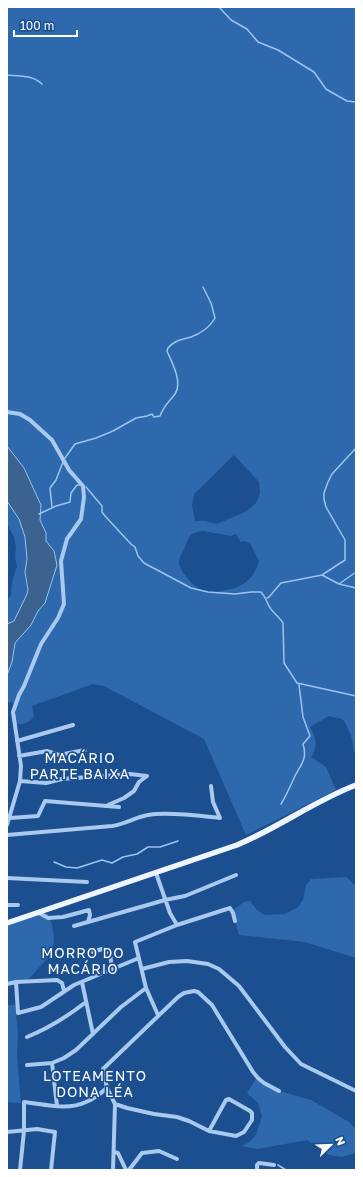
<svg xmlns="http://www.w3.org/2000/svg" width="363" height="1177" font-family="'Golos Text',sans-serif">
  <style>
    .green { fill: #2e69ad; fill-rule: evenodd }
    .water { fill: #3c6290; stroke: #9cc4f0 }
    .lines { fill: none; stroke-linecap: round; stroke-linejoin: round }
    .stream { stroke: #9cc4f0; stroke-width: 1.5 }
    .minor { stroke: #a9c9ee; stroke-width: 4 }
    .major { stroke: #f0f6ff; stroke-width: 5.5 }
    .labels { text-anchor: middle; stroke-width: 3.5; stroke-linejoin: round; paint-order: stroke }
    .neighbourhood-label { font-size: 14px; letter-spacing: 1px; fill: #fff; stroke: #1b4f8f }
  </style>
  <rect width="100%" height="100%" fill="#1b4f8f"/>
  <path class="green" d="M7 7H356V754L354 751 351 735 345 722 342 719 329 716 310 727C316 736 318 748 311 757L326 767 336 790 246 835 204 739 104 686 93 684 32 706 34 716C29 724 22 725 14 724L16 708 12 702H7V675L12 662 15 642 31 625 38 611 42 608 48 595 57 565 55 555 46 541V533L40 520 41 505 24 468 7 446ZM234 455 259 482 260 493 256 503 247 511 217 524 205 521H195L192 506 194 494ZM203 531 231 536 236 534 241 542 244 541 250 543 259 561C253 581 242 588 221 591 216 592 211 593 206 592 198 590 190 582 185 575 182 571 179 567 179 561 180 556 183 552 185 547 190 535 189 533 203 531Z
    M7 501C20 516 27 537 27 558 27 563 25 570 25 576 26 582 28 588 27 594L14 621 7 624V601L11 595 12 582 17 566 15 558 16 547 14 537 7 524Z
    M346 877 356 886V958L305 942 239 935 232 911 244 902 250 901 257 910 265 915 285 914 298 907 303 900 306 885 311 879Z
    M44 913 48 914 52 924 54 937 53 952 26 982 7 985V924Z
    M7 1005H15L18 1034 17 1057 21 1103 7 1102Z
    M257 1077 279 1091 311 1100 349 1122 356 1129V1153L342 1157 329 1155 307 1140 258 1149 241 1146 248 1143 256 1135 262 1116 258 1103 247 1093Z"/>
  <path class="water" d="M7 446 24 468 41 505 40 520 46 533V541L54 551 57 565 45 603 38 611 31 625 15 643 12 662 7 675V624L14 621 27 594 28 590 25 572 27 559 25 537 19 519 7 501Z"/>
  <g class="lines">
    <path class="stream" d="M219 7 231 20 247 29 258 42 278 50 314 72 326 89 331 92 347 101 356 102
      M7 75C20 76 32 75 42 84
      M65 458 75 444 96 438 113 431 136 418 147 416 152 414 154 417 160 416C164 405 169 402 175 394 183 382 172 363 167 351L168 348C175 340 181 340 191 337 200 334 210 327 215 318L211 303 203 287
      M86 487 102 506V512L105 516 131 544 135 547 138 556 144 563 191 588 208 592 235 594 251 592H261C266 598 265 598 268 604 271 612 279 616 283 623L284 663 297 683 356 696
      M52 507 50 488 56 480 63 462
      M39 514 56 506 70 502 71 493 77 485H80
      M322 575 339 584 356 588
      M339 584 356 572
      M267 598 269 597 281 583 322 575 345 560V540L326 507 324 499V493L328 482 332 474 356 448
      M281 804C286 796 290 787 294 778 300 765 308 760 303 744L310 736 303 717 299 685
      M54 862 66 867 77 868 102 860 112 863 123 857 137 854 148 847H160L178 841
      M278 1165 286 1170"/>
    <path class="minor" d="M7 412 20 414 30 420 52 440 69 470 83 486 84 497 81 519 67 539 61 561 64 604 58 618 41 644 24 686 19 695 13 712 21 766 20 781 7 825
      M17 741 73 725
      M19 756 47 751 59 755 85 750
      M20 781 46 783 62 779 130 774 147 776
      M108 805 124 798 134 791 139 782 147 776
      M10 818 38 816 45 801 119 807
      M7 835 112 826C125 824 136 817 148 815 166 811 201 816 220 818L213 802 211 786
      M156 873 170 913 177 925
      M7 878 87 882
      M7 905H18
      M39 913 48 918 63 917 89 910 90 915 88 922
      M74 926 165 900 185 896 236 875
      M93 952 102 949 110 953 112 970
      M142 969 169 962 187 961 208 964 219 969 239 986 285 1047 301 1064 356 1091
      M16 982 18 1013 41 1007 74 985 139 958
      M82 982 93 1034
      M7 984 16 982 57 980 62 983 64 991
      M158 1015 146 988 135 942 177 925 230 908 233 913 235 921
      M27 1037C49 1028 68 1016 86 1002
      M52 1063 57 1106
      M27 1065 52 1063 64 1058 76 1050 121 1007 146 988
      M115 1104 127 1108 154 1114 177 1117 189 1121 209 1131 236 1136 244 1132 252 1120V1113L250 1111 229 1099 226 1100 209 1131
      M7 1132 37 1129 55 1132 51 1170
      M114 1152 118 1153 126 1170
      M20 1170 24 1131V1102C43 1104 68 1111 86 1102 94 1099 101 1093 107 1088
      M113 1170 115 1104 107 1088 103 1069 178 997 184 993 194 991 198 992 212 1005 253 1072 258 1078 264 1083 279 1091
      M129 1170 142 1153 159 1151 177 1159
      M257 1170V1165L259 1163 274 1165"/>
    <path class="major" d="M7 923 237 845C278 828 314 801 356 785"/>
  </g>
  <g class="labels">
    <g class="neighbourhood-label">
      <text x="80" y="763">MACÁRIO<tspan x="80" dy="16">PARTE BAIXA</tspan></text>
      <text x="83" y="958">MORRO DO<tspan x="83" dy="16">MACÁRIO</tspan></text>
      <text x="95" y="1081">LOTEAMENTO<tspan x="95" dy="16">DONA LÉA</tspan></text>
    </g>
  </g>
  <rect width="363" height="1177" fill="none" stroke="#ffffff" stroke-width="16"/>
  <g transform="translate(331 1145) rotate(67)" stroke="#1b4f8f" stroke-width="3" paint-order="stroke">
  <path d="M0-3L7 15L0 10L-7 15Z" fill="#ffffff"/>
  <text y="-6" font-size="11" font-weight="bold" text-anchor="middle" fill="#ffffff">N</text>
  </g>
  <path d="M14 30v6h63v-6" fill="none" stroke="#ffffff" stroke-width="2"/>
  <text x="20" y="30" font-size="12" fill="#ffffff" stroke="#1b4f8f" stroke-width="3" paint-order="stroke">100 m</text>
</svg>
